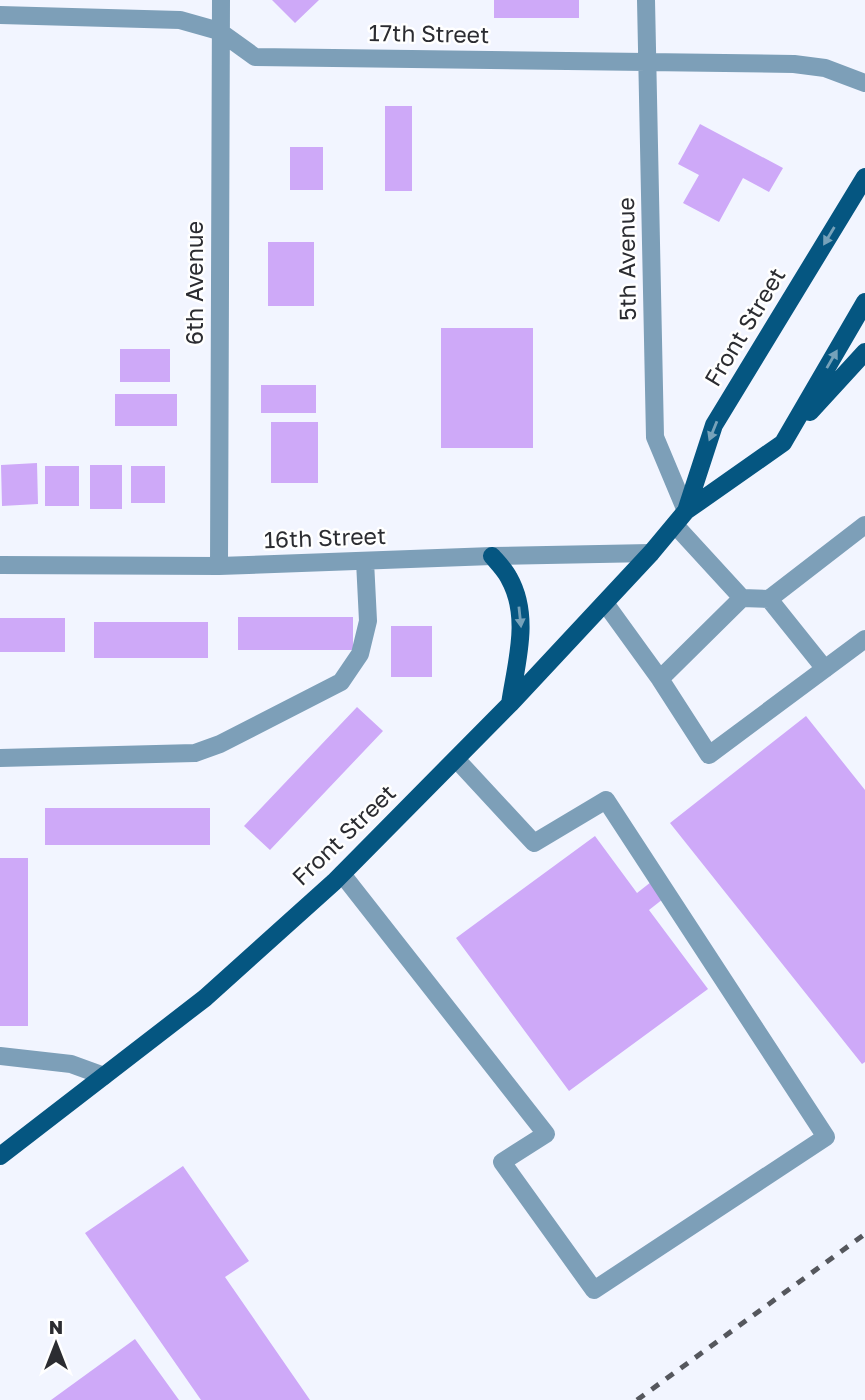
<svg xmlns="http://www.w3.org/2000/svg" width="865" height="1400" font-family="'Golos Text',sans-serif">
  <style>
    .building { fill: #cea9f8 }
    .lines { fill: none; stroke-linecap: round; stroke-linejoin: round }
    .minor { stroke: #7d9fb8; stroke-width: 18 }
    .major { stroke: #055681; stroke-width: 18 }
    .rail { stroke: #55575d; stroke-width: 5; stroke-dasharray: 9 9; stroke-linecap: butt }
    .oneway { fill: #76a2ba }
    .labels { text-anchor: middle; stroke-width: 5; stroke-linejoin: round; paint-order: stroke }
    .street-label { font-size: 23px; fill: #2b2c31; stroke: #fff }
  </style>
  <rect width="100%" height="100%" fill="#f2f5ff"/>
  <path class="building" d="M272 0H319L295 23Z
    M494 0H579V18H494Z
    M385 106H412V191H385Z
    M700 124 783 168 769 192 743 178 719 222 683 203 699 175 678 164Z
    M290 147H323V190H290Z
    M268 242H314V306H268Z
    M441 328H533V448H441Z
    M120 349H170V382H120Z
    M261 385H316V413H261Z
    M115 394H177V426H115Z
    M271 422H318V483H271Z
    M37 463 38 504 2 506 1 465Z
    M90 465H122V509H90Z
    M45 466H79V506H45Z
    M131 466H165V503H131Z
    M238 617H353V650H238Z
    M0 618H65V652H0Z
    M94 622H208V658H94Z
    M391 626H432V677H391Z
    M357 707 383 731 270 850 244 826Z
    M806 716 865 790V1062L862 1064 670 823Z
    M45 808H210V845H45Z
    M595 836 637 893 651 882 663 899 649 910 708 989 569 1091 456 938Z
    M0 858H28V1026H0Z
    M183 1166 249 1261 225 1277 310 1400H201L85 1233Z
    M135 1339 179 1400H51Z"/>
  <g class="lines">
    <path class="minor" d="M646 0 655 437 686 511
      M0 15 180 20 219 31 255 57 794 64 825 68 865 83
      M0 565 219 566 492 556 651 553
      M219 566 221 0
      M742 598 769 599 865 525
      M769 599 825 669
      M605 603 660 679 742 598 675 525
      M660 679 709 755 865 639
      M0 758 195 753 220 744 341 682 360 654 368 621 365 561
      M342 874 546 1134 502 1162 594 1290 826 1137 606 800 534 843 456 759
      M0 1056 71 1064 104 1076"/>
    <path class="major" d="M810 412 865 352
      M686 511 714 425 865 177
      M492 556C498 563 505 570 509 578 531 617 516 663 510 704
      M0 1156 205 998 334 882 510 704 651 553 686 511 783 443 865 302"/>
    <path class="rail" d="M637 1400 865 1234"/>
  </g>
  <defs><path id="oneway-solid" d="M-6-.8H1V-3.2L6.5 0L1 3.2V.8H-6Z" transform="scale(1.75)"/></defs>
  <g class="oneway">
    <use href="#oneway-solid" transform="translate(829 236) rotate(121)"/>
    <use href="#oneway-solid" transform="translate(832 359) rotate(-60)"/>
    <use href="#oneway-solid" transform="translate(713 431) rotate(112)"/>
    <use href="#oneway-solid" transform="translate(520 617) rotate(84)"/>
  </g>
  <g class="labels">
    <g class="street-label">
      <text transform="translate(429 34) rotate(1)" y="8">17th Street</text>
      <text transform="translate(627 259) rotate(-91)" y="8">5th Avenue</text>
      <text transform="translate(195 283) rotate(-90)" y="8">6th Avenue</text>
      <text transform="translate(745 327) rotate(-59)" y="8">Front Street</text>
      <text transform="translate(325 538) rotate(-2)" y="8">16th Street</text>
      <text transform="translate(344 835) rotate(-44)" y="8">Front Street</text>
    </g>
  </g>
  <g transform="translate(56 1344)" stroke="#ffffff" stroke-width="5" paint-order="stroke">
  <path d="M0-5L12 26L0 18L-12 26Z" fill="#2b2c31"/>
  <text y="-10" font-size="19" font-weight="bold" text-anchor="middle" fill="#2b2c31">N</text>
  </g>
</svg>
